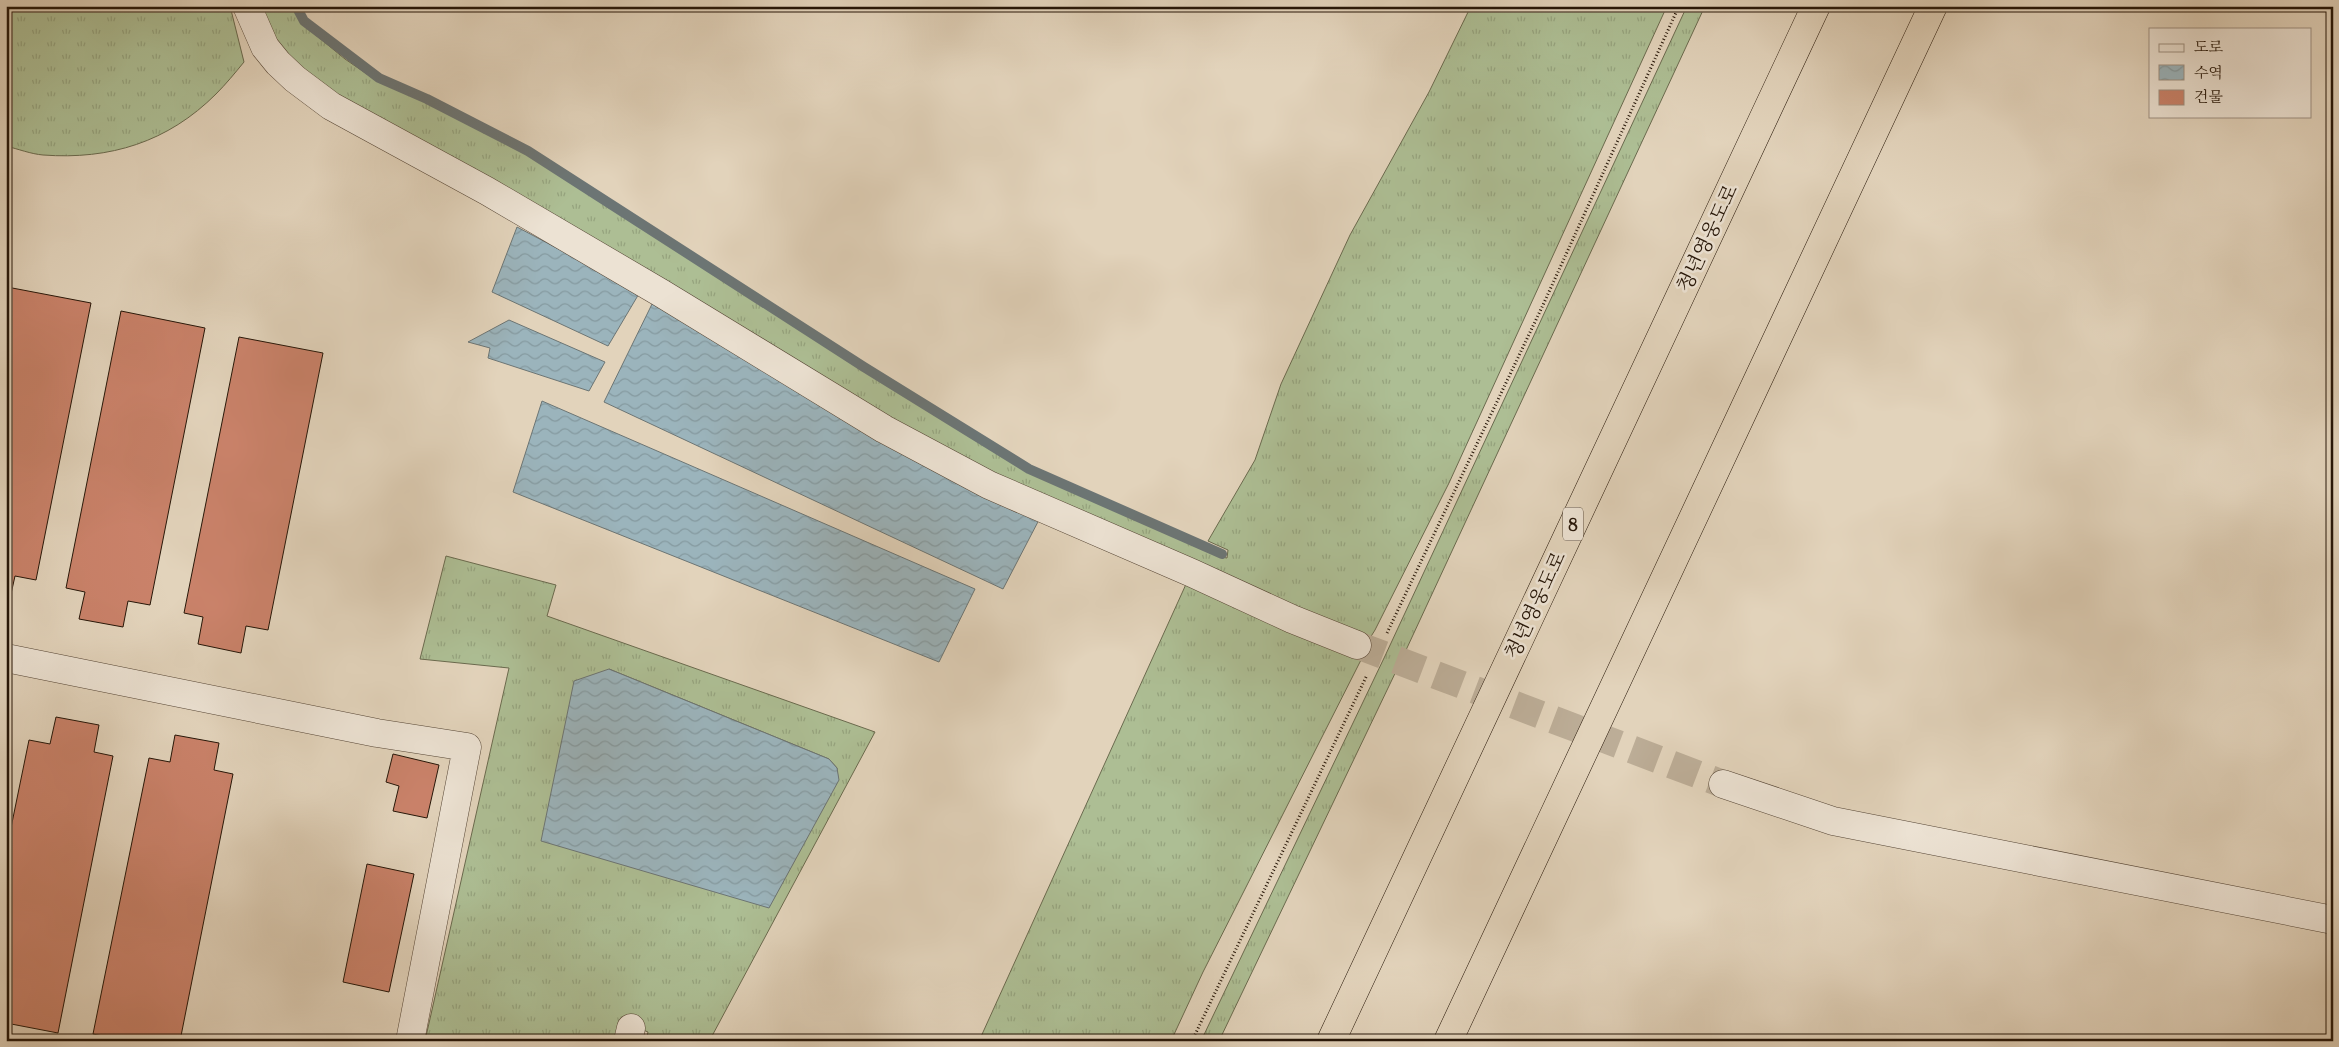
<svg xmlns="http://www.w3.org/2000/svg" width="2339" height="1047" font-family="'Sorts Mill Goudy','Noto Serif KR',serif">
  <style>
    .grass { fill: url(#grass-tufts); stroke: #6a6a4e; fill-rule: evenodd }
    .water { fill: url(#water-waves); stroke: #6c7574 }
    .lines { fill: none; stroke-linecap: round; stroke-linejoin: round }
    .stream { stroke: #6c7574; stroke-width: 10 }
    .building { fill: #ca826a; stroke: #261608 }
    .minor-tunnel { stroke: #bcad97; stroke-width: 28; stroke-dasharray: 28 14; stroke-linecap: butt }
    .minor-casing { stroke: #554535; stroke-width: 29 }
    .highway-casing { stroke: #261608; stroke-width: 29 }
    .path { stroke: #261608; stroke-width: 3; stroke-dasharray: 1 2.5; stroke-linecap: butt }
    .minor { stroke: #ece2d3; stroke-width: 28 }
    .highway { stroke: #e2d3bb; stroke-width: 28 }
    .labels { text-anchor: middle; stroke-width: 5; stroke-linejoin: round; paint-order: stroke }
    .shield { fill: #ece2d3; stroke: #615345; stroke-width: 1 }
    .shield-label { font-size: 19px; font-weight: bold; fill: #261608 }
    .street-label { font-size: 20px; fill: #261608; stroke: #ece2d3 }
  </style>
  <defs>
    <pattern id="grass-tufts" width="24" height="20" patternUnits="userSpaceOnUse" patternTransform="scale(1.25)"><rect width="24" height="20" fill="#adbe94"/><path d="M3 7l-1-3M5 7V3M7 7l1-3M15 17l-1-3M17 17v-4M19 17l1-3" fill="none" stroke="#95a37e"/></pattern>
    <pattern id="water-waves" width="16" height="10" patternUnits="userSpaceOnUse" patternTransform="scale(1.25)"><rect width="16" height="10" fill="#9bb4bc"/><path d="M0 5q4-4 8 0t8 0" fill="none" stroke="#859aa0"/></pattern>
  </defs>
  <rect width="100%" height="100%" fill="#e2d3bb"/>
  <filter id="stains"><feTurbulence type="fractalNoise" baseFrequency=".004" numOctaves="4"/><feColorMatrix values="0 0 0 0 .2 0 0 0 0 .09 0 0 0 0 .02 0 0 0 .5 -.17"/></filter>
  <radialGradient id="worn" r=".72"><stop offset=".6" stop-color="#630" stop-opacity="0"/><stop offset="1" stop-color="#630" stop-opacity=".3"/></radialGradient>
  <path class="grass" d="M6 6H230L244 62C235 73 226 84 216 94 168 142 110 160 43 155 31 154 18 149 6 146Z
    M255 6H292L301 23 345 59 377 81 426 102 526 153 862 370 1028 472 1221 557 1227 558 1228 550 1208 541 1255 460 1281 384 1350 235 1429 92 1471 6H1667L1449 483 1375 630 1365 646 996 480 289 66Z
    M1687 6H1705L1400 663 1219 1041H1201L1385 656Z
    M446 556 556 585 547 616 875 732 712 1036 725 1041H646L648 1032 621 1021 614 1041H425L509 668 420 659ZM609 669 829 759 837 768 838 780 769 907Z
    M1187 582 1362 658 1203 972 1171 1041H979Z"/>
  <path class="water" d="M517 227 640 292 608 346 492 292Z
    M654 300 917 462 1041 516 1003 589 604 402Z
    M509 320 605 362 589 391 488 358 490 348 468 342Z
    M542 401 975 589 939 662 513 492Z
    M609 669 829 759 837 768 839 780 769 908 541 841 574 681Z"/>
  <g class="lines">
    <path class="stream" d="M296 6 304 21 379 78 427 99 528 151 864 367 1029 469 1222 554"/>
  </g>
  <path class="building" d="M7 287 91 303 36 580 15 576 9 603H6Z
    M121 311 205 328 150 605 128 601 123 627 79 619 85 592 66 588Z
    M239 337 323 353 268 630 246 626 241 653 198 644 203 617 184 613Z
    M56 717 99 725 94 752 113 756 58 1033 6 1023V852L29 740 50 744Z
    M175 735 219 743 214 770 233 774 180 1041H126L93 1034 149 758 170 762Z
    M393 754 439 765 427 818 393 811 399 786 386 782Z
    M367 864 414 874 389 992 343 982Z"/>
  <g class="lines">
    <path class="minor-tunnel" d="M1357 645 1723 784"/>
    <defs>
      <path id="minor" d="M247 6 265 47 278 63 295 79 331 106 487 191 661 293 884 429 989 485 1192 573 1292 619 1357 645
        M6 658 377 733 467 747 410 1041
        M1723 784 1833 821 2333 920
        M628 1041 631 1028"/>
      <path id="highway" d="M1331 1041 1816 6
        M1448 1041 1933 6"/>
    </defs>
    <use href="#minor" class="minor-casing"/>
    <use href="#highway" class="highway-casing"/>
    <path class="path" d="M1387 633 1543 305 1679 6
      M1192 1041 1367 675"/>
    <use href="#minor" class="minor"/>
    <use href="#highway" class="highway"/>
  </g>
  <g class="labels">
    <rect class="shield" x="1563" y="507.5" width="20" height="33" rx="4"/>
    <g class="shield-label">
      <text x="1573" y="531">8</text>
    </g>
    <g class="street-label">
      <text transform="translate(1707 238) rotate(-65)" y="7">청년영웅도로</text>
      <text transform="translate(1535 605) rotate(-65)" y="7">청년영웅도로</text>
    </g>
  </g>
  <rect width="2339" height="1047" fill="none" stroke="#e2d3bb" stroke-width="25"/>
  <rect x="8" y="8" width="2324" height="1032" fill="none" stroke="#261608" stroke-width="2.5"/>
  <rect x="12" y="12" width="2314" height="1022" fill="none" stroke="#261608"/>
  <rect x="2149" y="28" width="162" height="90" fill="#ece2d3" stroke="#9d9082"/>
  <rect x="2159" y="44" width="25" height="8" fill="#ece2d3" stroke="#9d9082"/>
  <text x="2194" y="52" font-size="15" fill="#261608">도로</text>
  <rect x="2159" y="65" width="25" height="15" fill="url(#water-waves)" stroke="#9d9082"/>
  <text x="2194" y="78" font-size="15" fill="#261608">수역</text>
  <rect x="2159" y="90" width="25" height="15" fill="#ca826a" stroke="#9d9082"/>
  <text x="2194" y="102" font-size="15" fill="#261608">건물</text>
  <rect width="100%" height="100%" filter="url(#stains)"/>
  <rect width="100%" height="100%" fill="url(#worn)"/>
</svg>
